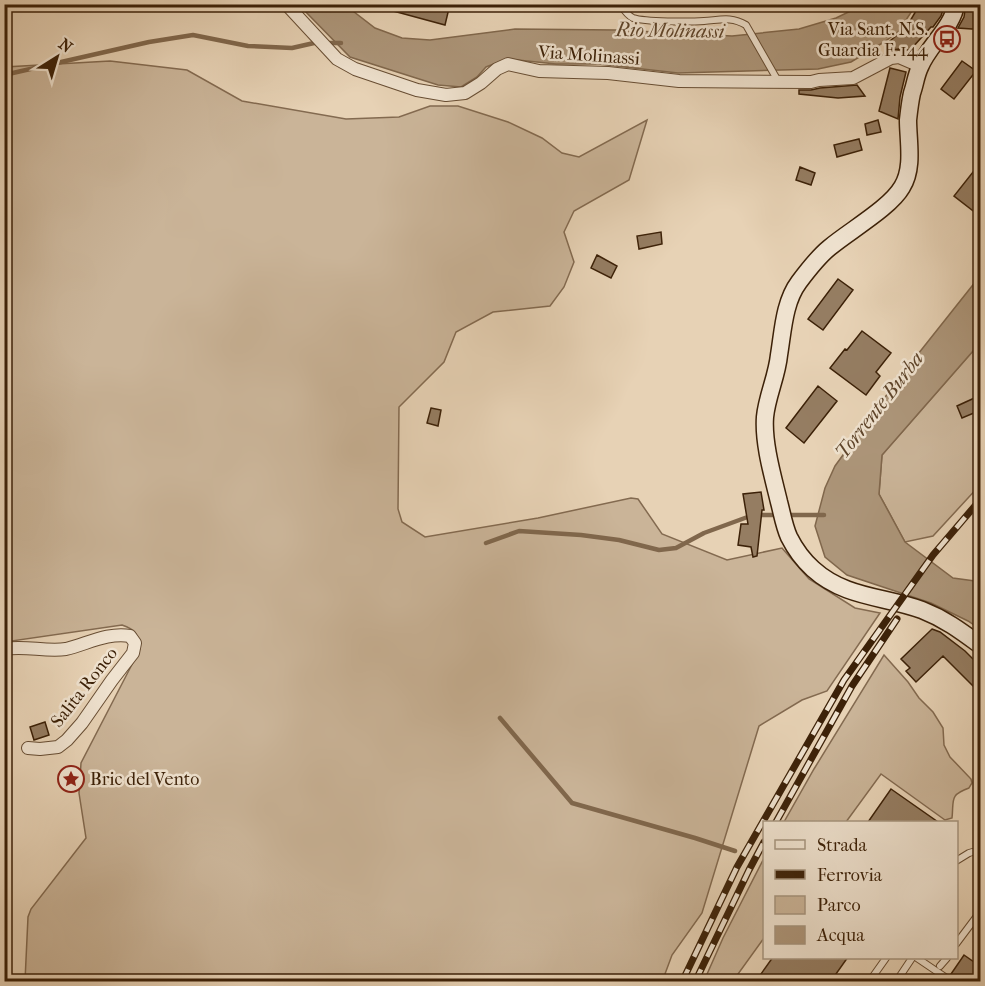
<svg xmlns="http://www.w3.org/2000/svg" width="985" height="986" font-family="'IM FELL French Canon',serif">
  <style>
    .green { fill: #cab498; stroke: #836a50; stroke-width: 1.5 }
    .water { fill: #ad967a; stroke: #80674c; stroke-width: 1.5 }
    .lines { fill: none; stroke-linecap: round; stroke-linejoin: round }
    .stream { stroke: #80674c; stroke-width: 4.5 }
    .building { fill: #957d62; stroke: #3c2108; stroke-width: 1.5 }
    .lane-casing { stroke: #674d33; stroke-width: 8 }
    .street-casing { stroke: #674d33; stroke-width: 14 }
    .secondary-casing { stroke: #3c2108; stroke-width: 19 }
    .lane { stroke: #efe2cf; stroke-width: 6 }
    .street { stroke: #efe2cf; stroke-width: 12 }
    .secondary { stroke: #efe2cf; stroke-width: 16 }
    .rail-casing { stroke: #3c2108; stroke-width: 7 }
    .rail { stroke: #efe2cf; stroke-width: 4.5; stroke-dasharray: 14; stroke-linecap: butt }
    .labels { text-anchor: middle; stroke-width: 5; stroke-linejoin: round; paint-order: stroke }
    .poi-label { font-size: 18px; fill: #3c2108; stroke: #efe2cf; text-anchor: end }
    .street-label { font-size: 18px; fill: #3c2108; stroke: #efe2cf }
    .water-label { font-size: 20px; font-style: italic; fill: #5e442a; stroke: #efe2cf }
  </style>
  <rect width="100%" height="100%" fill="#e7d2b5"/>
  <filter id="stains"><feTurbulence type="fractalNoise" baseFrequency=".00333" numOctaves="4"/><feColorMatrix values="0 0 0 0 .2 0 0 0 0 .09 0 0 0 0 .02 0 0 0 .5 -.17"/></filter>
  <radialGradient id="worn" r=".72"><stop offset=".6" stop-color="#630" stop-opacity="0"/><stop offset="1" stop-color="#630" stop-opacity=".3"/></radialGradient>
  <path class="green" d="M110 61 187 70 242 101 346 119 399 117 430 106H458L508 122 542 138 562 153 579 157 647 120 629 180 574 211 564 232 574 262 564 287 550 306 493 312 456 332 444 362 399 407 398 509 402 522 425 537 538 518 631 498 638 499 662 534 727 560 782 548 809 579 855 608 880 613 827 691 802 700 759 726 702 913 672 955 662 982 25 981 28 917 31 909 86 838 79 793 81 763 140 649C137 634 137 630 122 625L5 642V67Z
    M980 343V485L933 536 905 542 879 494 882 455Z
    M884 655 908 682 919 698 933 712 943 728 944 745 950 757 971 779 972 783 969 788C949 795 954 800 952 818L945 820 881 774 846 822H784L814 769Z
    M764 858V938L733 981H704L723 938Z"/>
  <path class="water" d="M299 5H345L375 28 402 38 430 40 515 29 617 30 732 36 799 29 836 18 863 5H916L898 32 884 42 851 62 818 69 678 73 598 64H556L507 59 486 67 477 77 461 87 438 85 350 57Z
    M980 276V343L882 455 879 494 905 542 953 578 975 581 980 584V629L968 621 931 603 847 575 825 557 815 526 825 488 835 466 899 378Z"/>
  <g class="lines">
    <path class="stream" d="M4 75 149 42 193 35 248 46 292 48 314 43H341
      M787 515H824
      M486 543 519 531 581 535 619 540 659 550 676 548 704 533 753 515H779
      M500 718 572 803 695 838 735 851"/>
  </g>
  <path class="building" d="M383 4H450L445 25 382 8Z
    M920 4H945L941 16 933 27H931L911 49 905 51 899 49 891 50 886 44 906 28Z
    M966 4H981V28L972 29 958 28 964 17Z
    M962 61 976 71 954 99 941 89Z
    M890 68 906 72 900 97 898 119 879 111Z
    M857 85 865 96 838 98 799 94V90H811L820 88Z
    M878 120 881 132 867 135 865 124Z
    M859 139 862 150 837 157 834 145Z
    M800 167 815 173 811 185 796 180Z
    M973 172 981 179V217L954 196Z
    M661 232 662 244 639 249 637 236Z
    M597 255 617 266 611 278 591 268Z
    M838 279 853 290 823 330 808 319Z
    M862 331 891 353 876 372 880 376 866 395 830 368 845 349 847 350Z
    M818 386 837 401 804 443 786 428Z
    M981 395V410L962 418 957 406Z
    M431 408 441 410 438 426 427 423Z
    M761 492 764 510H762L757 556 753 557 751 547 738 545 741 524H748L743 494Z
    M932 629 940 632 965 651 981 667V694L943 656 916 682 906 671 910 668 901 659Z
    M45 722 49 735 34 740 30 727Z
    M891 789 938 822H868Z
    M964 955 981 967V981H953V977L951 974Z
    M773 957H848L831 981H756Z"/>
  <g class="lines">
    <defs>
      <path id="lane" d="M620 4C624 10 627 15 633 18 645 22 690 22 704 21 720 20 731 16 746 25L778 81
        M956 861 969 853 980 850
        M956 944 980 912
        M917 958 948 979
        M940 966 947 958
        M869 982 886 958
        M896 982 912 958"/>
      <path id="street" d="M286 4 337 59 355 69 417 90 446 95 465 93 481 83 497 69 508 64 539 71 608 73 679 81 811 82 819 80 853 78 891 58 899 57 920 66
        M4 649C25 645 45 652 66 649 87 644 108 632 130 636L135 643 133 653 112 680 82 723 67 740 58 747 40 749 28 748"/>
      <path id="secondary" d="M956 4C953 27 928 46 920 67 916 75 915 85 912 93 910 102 909 111 908 120 908 141 914 168 902 187 890 208 849 231 829 248 818 257 808 270 799 282 784 302 783 331 779 355 777 376 767 396 765 417 763 443 773 477 779 502 782 513 784 526 789 537 795 549 803 560 813 569 845 598 884 596 922 610 945 619 961 631 980 645"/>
    </defs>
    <use href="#lane" class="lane-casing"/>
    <use href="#street" class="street-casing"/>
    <use href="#secondary" class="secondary-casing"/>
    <use href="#lane" class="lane"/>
    <use href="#street" class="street"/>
    <use href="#secondary" class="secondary"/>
    <defs>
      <path id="rail" d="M776 822 852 686 897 619
        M682 982 737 867 844 680 933 555 980 500
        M695 982 749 870 764 842"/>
    </defs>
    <use href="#rail" class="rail-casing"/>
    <use href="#rail" class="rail"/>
  </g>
  <defs>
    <symbol id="bus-ring" viewBox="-11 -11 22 22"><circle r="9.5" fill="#efe2cf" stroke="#8f2418" stroke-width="1.5"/><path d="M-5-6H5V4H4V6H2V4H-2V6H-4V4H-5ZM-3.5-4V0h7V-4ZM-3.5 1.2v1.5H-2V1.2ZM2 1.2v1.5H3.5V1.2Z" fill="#8f2418"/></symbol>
    <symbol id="sight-ring" viewBox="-11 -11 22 22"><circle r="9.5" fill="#efe2cf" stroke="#8f2418" stroke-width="1.5"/><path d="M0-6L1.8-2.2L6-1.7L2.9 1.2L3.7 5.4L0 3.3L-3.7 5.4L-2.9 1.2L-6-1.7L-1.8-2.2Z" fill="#8f2418"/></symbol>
  </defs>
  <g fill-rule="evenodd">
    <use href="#bus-ring" x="932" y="24" width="30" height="30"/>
    <use href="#sight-ring" x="56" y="764" width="30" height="30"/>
  </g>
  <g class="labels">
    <g class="poi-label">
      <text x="928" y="35">Via Sant. N.S.<tspan x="928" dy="21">Guardia F. 144</tspan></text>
      <text x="90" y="785" text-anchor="start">Bric del Vento</text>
    </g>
    <g class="street-label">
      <text transform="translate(589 55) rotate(4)" y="6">Via Molinassi</text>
      <text transform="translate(84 687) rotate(-52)" y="6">Salita Ronco</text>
    </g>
    <g class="water-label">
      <text transform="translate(670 30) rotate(1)" y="7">Rio Molinassi</text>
      <text transform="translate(879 405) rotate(-52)" y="7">Torrente Burba</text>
    </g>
  </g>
  <rect width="985" height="986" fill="none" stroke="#e7d2b5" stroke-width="24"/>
  <rect x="6" y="6" width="973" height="974" fill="none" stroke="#3c2108" stroke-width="3"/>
  <rect x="12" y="12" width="961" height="962" fill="none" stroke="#3c2108" stroke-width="1.5"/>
  <rect x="763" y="821" width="195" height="138" fill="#efe2cf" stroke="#a7957f" stroke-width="1.5"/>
  <rect x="775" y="840" width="30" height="9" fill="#efe2cf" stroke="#a7957f" stroke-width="1.5"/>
  <text x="817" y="851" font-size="18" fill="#3c2108">Strada</text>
  <rect x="775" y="870" width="30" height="9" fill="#3c2108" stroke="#a7957f" stroke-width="1.5"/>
  <text x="817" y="881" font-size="18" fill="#3c2108">Ferrovia</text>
  <rect x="775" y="896" width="30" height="18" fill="#cab498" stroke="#a7957f" stroke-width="1.5"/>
  <text x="817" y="911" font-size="18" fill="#3c2108">Parco</text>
  <rect x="775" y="926" width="30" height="18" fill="#ad967a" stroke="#a7957f" stroke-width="1.5"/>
  <text x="817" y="941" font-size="18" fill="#3c2108">Acqua</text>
  <g transform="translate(57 57) rotate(37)" stroke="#efe2cf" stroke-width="4.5" paint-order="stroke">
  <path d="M0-4.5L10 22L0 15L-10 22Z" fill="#3c2108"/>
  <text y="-9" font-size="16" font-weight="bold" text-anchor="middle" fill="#3c2108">N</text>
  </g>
  <rect width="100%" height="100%" filter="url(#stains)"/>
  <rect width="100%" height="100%" fill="url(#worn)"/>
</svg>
